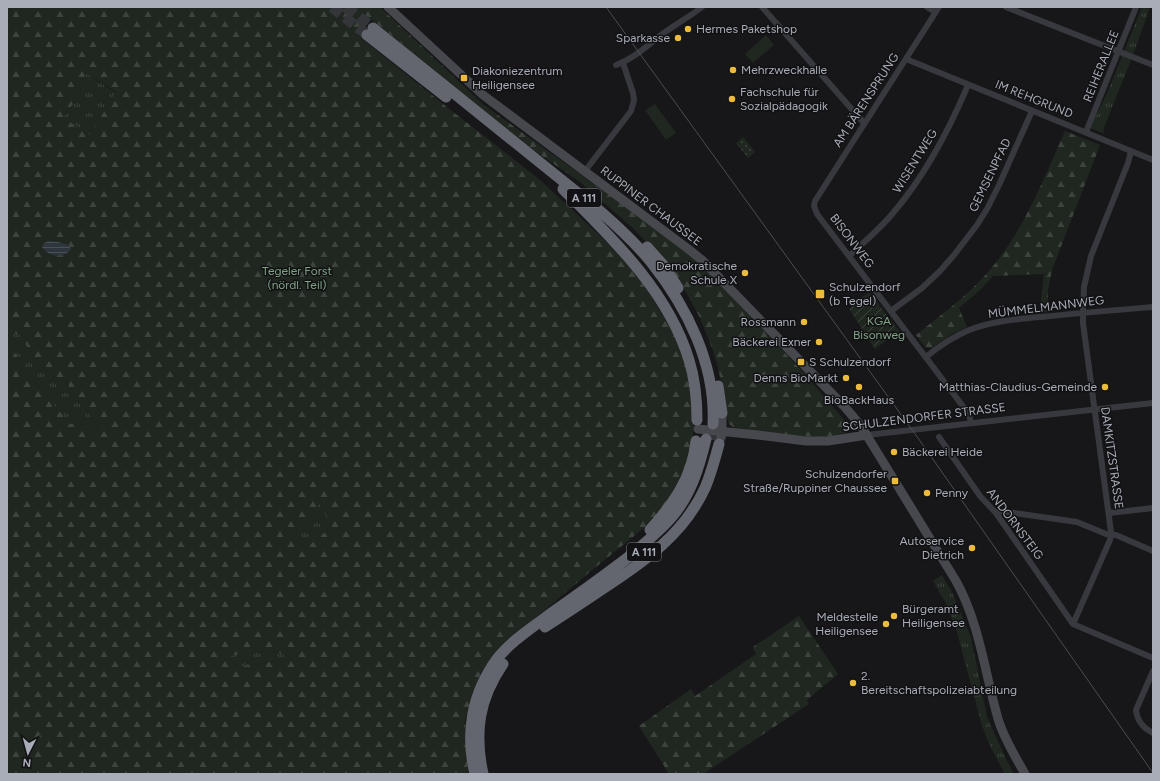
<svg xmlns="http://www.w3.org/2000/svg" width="1160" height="781" font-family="Figtree,sans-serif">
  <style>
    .grass { fill: url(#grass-tufts) }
    .forest { fill: url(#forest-firs); fill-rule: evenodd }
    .park { fill: url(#park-dots) }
    .garden { fill: url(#garden-furrows) }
    .pitch { fill: #1f2720 }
    .water { fill: url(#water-rules) }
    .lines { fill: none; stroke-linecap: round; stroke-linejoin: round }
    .highway-tunnel { stroke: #343539; stroke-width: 11; stroke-dasharray: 11 5.5; stroke-linecap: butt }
    .street { stroke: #38393e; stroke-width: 6 }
    .secondary { stroke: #46484e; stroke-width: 9 }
    .highway { stroke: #64666f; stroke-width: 11 }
    .tram { stroke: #4b4d53; stroke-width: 1 }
    .poi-dot { fill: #edbb3b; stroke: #121214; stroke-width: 1.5 }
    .labels { text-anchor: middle; stroke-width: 3; stroke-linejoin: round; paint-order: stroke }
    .shield { fill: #121214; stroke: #7c7e87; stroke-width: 1 }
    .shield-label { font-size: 11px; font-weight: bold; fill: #a9adb8 }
    .poi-label { font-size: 12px; fill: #a9adb8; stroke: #121214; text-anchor: start }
    .street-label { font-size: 12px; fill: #a9adb8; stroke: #121214 }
    .park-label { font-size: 12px; fill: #81a385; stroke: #121214 }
  </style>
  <defs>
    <pattern id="grass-tufts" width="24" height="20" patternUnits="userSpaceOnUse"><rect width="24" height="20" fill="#1f2720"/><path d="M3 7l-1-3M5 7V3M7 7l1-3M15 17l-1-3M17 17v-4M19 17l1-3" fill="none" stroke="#3d443e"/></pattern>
    <pattern id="forest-firs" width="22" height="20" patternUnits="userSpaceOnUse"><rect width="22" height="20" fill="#1f2720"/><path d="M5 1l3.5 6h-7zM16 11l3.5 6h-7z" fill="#3d443e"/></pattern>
    <pattern id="park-dots" width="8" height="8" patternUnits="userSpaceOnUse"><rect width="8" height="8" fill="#1f2720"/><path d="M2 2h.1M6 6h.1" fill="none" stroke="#3d443e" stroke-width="1.8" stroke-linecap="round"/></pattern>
    <pattern id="garden-furrows" width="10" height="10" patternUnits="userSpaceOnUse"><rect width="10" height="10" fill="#1f2720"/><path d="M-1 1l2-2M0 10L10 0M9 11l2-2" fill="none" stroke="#3d443e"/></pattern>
    <pattern id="water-rules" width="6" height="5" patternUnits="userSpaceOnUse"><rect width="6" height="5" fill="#2d353d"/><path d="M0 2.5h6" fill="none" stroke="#495057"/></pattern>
  </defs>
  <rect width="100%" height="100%" fill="#171719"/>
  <path class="grass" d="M1142 7H1150L1133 55 1103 130 1105 134 1090 128 1108 91Z
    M86 73 116 93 90 135 62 119 78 97Z
    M13 333 20 335 37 362 53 376 66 382 100 429 76 423 70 424 37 385 7 341V337Z
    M320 503 332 526 304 551 293 535Z
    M942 575 951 590 971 637 987 717 1006 759 1014 774H1005L990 746 982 726 957 632 947 605 933 581Z
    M261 651 279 653 294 658 238 667 229 656Z"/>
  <path class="forest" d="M7 7H380L484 105 691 254 804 373 851 428V430C831 440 812 437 791 435 771 434 752 431 733 427L729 424 726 415 724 399 718 367 712 348 700 318 686 292 674 274 660 257 635 230 580 182 529 147 370 18 356 34 452 111 539 179 612 247 640 279 666 320 679 345 688 370 693 396 694 427 691 452 683 477 655 519 591 571 519 632 492 658 482 671 473 691 465 721 468 774H7V341L37 385 70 424 76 423 100 429 66 382 53 376 37 362 20 335 13 333 7 337ZM86 73 116 92 90 135 63 118 78 97ZM320 504 332 526 304 550 293 535ZM261 651 279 653 293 658 238 667 229 656Z
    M1065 131 1100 145 1052 270 1048 290V312L1042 313 1041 301 1044 274 993 276 980 290 959 308 967 327 952 334 931 348 925 347 916 335C941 315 967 296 988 272 1024 231 1043 180 1065 131Z
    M799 616 838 674 807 700 809 704 703 774H669L639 726 691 689 695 696 756 654 753 647Z"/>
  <path class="park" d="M743 137 755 152 748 158 736 143Z"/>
  <path class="garden" d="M869 292 899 331 875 349 849 309Z"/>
  <path class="pitch" d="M766 35 774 45 753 63 745 54Z
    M655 104 676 133 666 140 645 110Z"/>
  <path class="water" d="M49 241 58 242 69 245 71 249C64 259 48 257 42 247L44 243Z"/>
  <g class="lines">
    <path class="highway-tunnel" d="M332 7 367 35
      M346 7 373 28
      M712 440 713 424"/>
    <path class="street" d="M762 7 864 123
      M927 7 935 12
      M939 7 815 201 814 206 817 214 968 413 970 418 971 423
      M1006 7 1153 65
      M906 59 1153 160
      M616 65C637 58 652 40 671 28 681 21 692 15 702 7
      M1086 132 1136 7
      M585 171 631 111 634 100 633 93 623 63
      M849 256C864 242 880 229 893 213 925 176 949 130 968 85
      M891 311 922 288 940 271 954 255 977 225 987 209 999 185 1032 111
      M926 357C939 346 953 337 969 330 992 321 1017 319 1041 317 1078 313 1116 310 1153 307
      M867 435 1153 403
      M939 437 980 496 996 513 1073 624
      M996 513 1000 511 1077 522 1106 534 1116 535 1153 551
      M1109 513 1153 508
      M1073 624 1110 540 1111 532 1083 323V313L1084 287 1091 256 1128 163 1131 151
      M1073 624 1153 658
      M1153 671 1136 710C1137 721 1143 728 1153 733"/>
    <path class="secondary" d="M388 7 483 95 687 248 702 260 844 406 861 426 956 581C980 624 985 675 999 722 1005 740 1016 758 1025 774
      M698 429 758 435 806 441H828L867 435
      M721 438 722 432V413"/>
    <path class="highway" d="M373 28 594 206C614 223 634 241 651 262 687 307 716 365 713 424
      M367 35 446 97
      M563 189C612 238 668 291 689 360 695 379 697 400 697 420
      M647 247 664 266 678 288
      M718 386 722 413
      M650 530C674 503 692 478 696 441
      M545 627C565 614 585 601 604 588 645 561 684 534 705 488 711 474 715 459 719 444
      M475 774C465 733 472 693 497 659 511 641 532 628 550 614 576 596 601 578 626 559 641 546 658 533 671 518 691 495 699 468 706 439
      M483 774C474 732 479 699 503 664"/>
    <path class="tram" d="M606 7 918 438 1153 773"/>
  </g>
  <g class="poi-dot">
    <circle cx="688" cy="29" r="4"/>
    <circle cx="678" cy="38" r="4"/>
    <circle cx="733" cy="70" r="4"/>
    <rect x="460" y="74" width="8" height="8" rx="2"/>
    <circle cx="732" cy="99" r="4"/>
    <circle cx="745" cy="273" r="4"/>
    <rect x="815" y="289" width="10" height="10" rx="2"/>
    <circle cx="804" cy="322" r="4"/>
    <circle cx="819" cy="342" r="4"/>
    <rect x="797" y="358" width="8" height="8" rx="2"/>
    <circle cx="846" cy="378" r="4"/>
    <circle cx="859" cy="387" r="4"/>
    <circle cx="1105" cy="387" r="4"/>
    <circle cx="894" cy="452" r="4"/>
    <rect x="891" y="477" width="8" height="8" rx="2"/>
    <circle cx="927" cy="493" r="4"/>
    <circle cx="972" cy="548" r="4"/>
    <circle cx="894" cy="616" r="4"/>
    <circle cx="886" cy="624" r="4"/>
    <circle cx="853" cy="683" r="4"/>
  </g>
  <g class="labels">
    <g class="shield">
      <rect x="567" y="189" width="34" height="18" rx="3"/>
      <rect x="627" y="543" width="34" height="18" rx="3"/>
    </g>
    <g class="shield-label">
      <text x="584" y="202">A 111</text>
      <text x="644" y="556">A 111</text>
    </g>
    <g class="poi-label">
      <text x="696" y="33">Hermes Paketshop</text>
      <text x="670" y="42" text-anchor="end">Sparkasse</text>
      <text x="741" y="74">Mehrzweckhalle</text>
      <text x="472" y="75">Diakoniezentrum<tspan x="472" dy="14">Heiligensee</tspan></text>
      <text x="740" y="96">Fachschule für<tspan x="740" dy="14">Sozialpädagogik</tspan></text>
      <text x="737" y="270" text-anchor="end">Demokratische<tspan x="737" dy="14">Schule X</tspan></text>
      <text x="829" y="291">Schulzendorf<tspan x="829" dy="14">(b Tegel)</tspan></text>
      <text x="796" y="326" text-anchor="end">Rossmann</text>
      <text x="811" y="346" text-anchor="end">Bäckerei Exner</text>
      <text x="809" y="366">S Schulzendorf</text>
      <text x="838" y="382" text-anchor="end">Denns BioMarkt</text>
      <text x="1097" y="391" text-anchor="end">Matthias-Claudius-Gemeinde</text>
      <text x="859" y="404" text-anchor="middle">BioBackHaus</text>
      <text x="902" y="456">Bäckerei Heide</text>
      <text x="887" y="478" text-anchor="end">Schulzendorfer<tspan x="887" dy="14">Straße/Ruppiner Chaussee</tspan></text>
      <text x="935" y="497">Penny</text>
      <text x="964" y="545" text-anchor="end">Autoservice<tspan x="964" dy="14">Dietrich</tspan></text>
      <text x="902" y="613">Bürgeramt<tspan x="902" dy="14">Heiligensee</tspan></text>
      <text x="878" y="621" text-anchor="end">Meldestelle<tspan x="878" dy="14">Heiligensee</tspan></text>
      <text x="861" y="680">2.<tspan x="861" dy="14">Bereitschaftspolizeiabteilung</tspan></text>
    </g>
    <g class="street-label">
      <text transform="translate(1101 66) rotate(-68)" y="4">REIHERALLEE</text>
      <text transform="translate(1034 99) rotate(22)" y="4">IM REHGRUND</text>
      <text transform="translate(866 100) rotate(-57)" y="4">AM BÄRENSPRUNG</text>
      <text transform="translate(915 161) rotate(-58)" y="4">WISENTWEG</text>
      <text transform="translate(990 175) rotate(-64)" y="4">GEMSENPFAD</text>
      <text transform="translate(651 206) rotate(37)" y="4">RUPPINER CHAUSSEE</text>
      <text transform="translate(852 241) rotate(53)" y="4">BISONWEG</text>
      <text transform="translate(1046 307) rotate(-7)" y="4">MÜMMELMANNWEG</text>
      <text transform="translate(924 417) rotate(-7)" y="4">SCHULZENDORFER STRASSE</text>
      <text transform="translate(1112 458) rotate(82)" y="4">DAMKITZSTRASSE</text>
      <text transform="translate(1015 524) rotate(53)" y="4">ANDORNSTEIG</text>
    </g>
    <g class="park-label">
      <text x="297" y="275">Tegeler Forst<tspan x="297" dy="14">(nördl. Teil)</tspan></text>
      <text x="879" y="325">KGA<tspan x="879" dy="14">Bisonweg</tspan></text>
    </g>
  </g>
  <rect width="1160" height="781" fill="none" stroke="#a9adb8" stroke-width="16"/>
  <g transform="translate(28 753) rotate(186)" stroke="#121214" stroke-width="3" paint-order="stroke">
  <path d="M0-3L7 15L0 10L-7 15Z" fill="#a9adb8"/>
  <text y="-6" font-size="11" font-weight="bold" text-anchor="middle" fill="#a9adb8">N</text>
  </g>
</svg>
